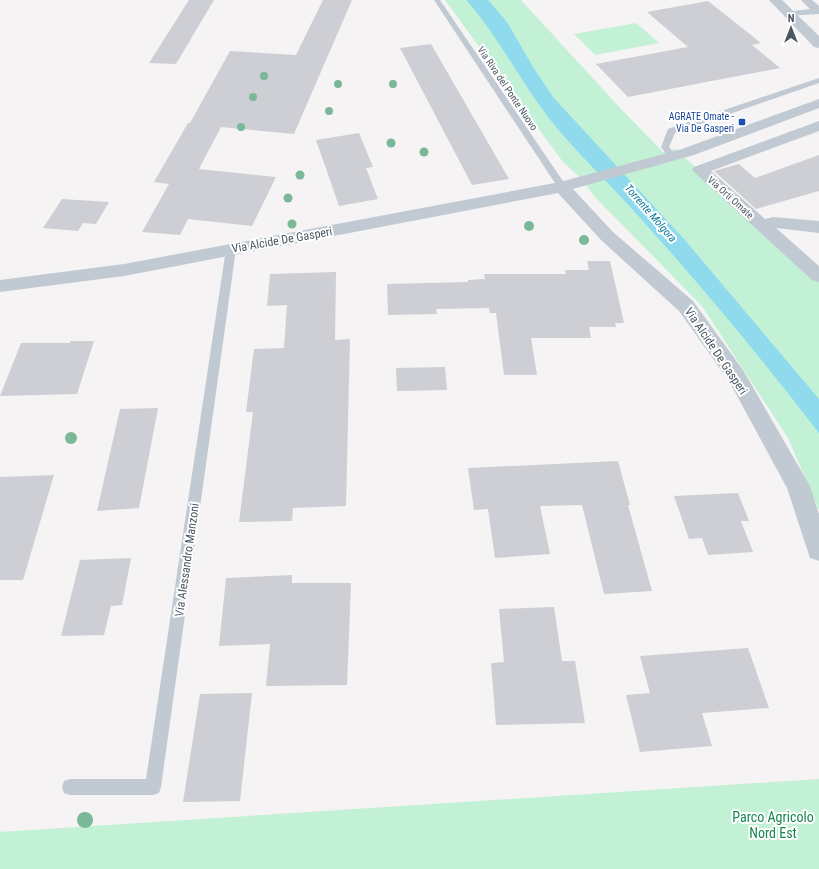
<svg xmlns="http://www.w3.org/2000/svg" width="819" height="869" font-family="'Roboto Condensed',sans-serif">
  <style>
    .green { fill: #c3f1d5 }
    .water { fill: #90daee }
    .building { fill: #cdcfd5 }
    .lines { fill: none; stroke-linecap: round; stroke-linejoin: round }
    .service { fill: #c1cad2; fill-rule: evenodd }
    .pedestrian { fill: #c1cad2; fill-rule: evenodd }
    .minor { fill: #c1cad2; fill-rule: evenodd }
    .tree { fill: #7bb799 }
    .transit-dot { fill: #1a4fb4; stroke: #fff; stroke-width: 1.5 }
    .labels { text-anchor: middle; stroke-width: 4; stroke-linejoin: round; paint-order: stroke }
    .far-street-label { font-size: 10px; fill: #4a5661; stroke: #fff }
    .far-transit-label { font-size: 10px; fill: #164399; stroke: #fff; text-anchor: end }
    .far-water-label { font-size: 11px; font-style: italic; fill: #0c7c9b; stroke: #fff }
    .street-label { font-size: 12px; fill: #4a5661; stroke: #fff }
    .near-park-label { font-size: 14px; fill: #17864f; stroke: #fff }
  </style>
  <rect width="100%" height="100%" fill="#f5f3f3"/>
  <path class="green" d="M445 0H521L621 109 663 152 675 149 819 277V510L788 438 702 306 593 195 582 179 563 162Z
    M636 23 659 43 595 55 574 34Z
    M819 779V869H0V832Z"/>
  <path class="water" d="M466 0H488L507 22 533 67 553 97 684 239 819 399V433C760 356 698 282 633 210 608 182 581 157 557 128 523 88 501 39 466 0Z"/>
  <path class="building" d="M189 0H214L176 64 149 63Z
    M323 0H352L294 134 221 127 199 169 276 177 252 226 188 219 180 235 142 232 169 184 154 182 188 123H190L230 51 296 55Z
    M708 1 761 43 752 45 780 68 628 97 596 64 688 47 647 12Z
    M431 44 509 179 472 185 400 48Z
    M359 133 373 167 366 168 378 199 339 206 316 140Z
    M819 155V191L756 209 714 171 739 164 755 178Z
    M62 199 109 202 96 224 83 223 78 231 43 228Z
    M587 261H610L624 323H615L616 327H589L591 338H531L537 375H504L496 313H490L489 308 436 309 437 314 388 315 387 284 468 282V280L485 279 484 274H566L565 270H589Z
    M336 272 335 340 350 339 346 506 293 508 292 521 239 522 253 412H246L254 349 284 348 287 305 267 306 270 274Z
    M70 341H94L77 394 0 396 21 343H70Z
    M445 367 447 390 397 391 396 368Z
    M158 408 139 508 97 511 120 409Z
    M618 461 630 505H628L652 591 604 594 582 505 540 506 550 554 495 558 488 509 474 510 468 468Z
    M54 475 23 580H0V477Z
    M738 493 749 521H741L753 552 708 555 702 538 689 539 674 496Z
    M131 558 122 605 111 606 104 635 61 636 80 560Z
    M292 575V583H351L347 685 266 686 270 644 219 646 226 578Z
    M554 607 562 661H575L585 723 496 725 491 663 504 662 499 609Z
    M748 648 769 708 702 713 712 746 640 752 626 695 650 693 640 656Z
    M252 693 240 801 183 802 200 694Z"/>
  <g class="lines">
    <path class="service" d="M434 0H440L567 187 565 189H559Z
      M819 78V83L675 133 669 147 677 157 676 159H670L661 147 668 129Z
      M231 246 236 249 161 787 159 793 153 795H70L64 793 62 787 64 781 70 779H146L226 249Z"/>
    <path class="pedestrian" d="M801 0H812L819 6V14L785 16 784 14 785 12 810 9Z"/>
    <path class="minor" d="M769 0H782L819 36V48L814 47Z
      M819 99V108L694 155 573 189 613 232 693 301 743 370 810 486 819 514V561L810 558 787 488 729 381 679 311 601 240 558 193 124 276 0 292V280L124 264 560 182 682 149Z
      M819 121V131L711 171 765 219 773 217 819 221V233L776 228 819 266V282L812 280 692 170 694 167Z"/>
  </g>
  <g class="tree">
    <circle cx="264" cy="76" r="4"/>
    <circle cx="338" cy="84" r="4"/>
    <circle cx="393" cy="84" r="4"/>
    <circle cx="253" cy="97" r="4"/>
    <circle cx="329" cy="111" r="4"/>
    <circle cx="241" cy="127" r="4"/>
    <circle cx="391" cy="143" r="4.5"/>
    <circle cx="424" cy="152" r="4.5"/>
    <circle cx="300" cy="175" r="4.5"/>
    <circle cx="288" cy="198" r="4.5"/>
    <circle cx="292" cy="224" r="4.5"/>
    <circle cx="529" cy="226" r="5"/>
    <circle cx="584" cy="240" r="5"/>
    <circle cx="71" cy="438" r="6"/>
    <circle cx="85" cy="820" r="8"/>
  </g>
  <rect class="transit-dot" x="738" y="118" width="8" height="8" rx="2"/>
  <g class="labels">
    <g class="far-street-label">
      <text transform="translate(508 88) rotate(56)" y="4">Via Riva del Ponte Nuovo</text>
      <text transform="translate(731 197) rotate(42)" y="4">Via Orti Omate</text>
    </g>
    <g class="far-transit-label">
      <text x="734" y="120">AGRATE Omate -<tspan x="734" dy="12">Via De Gasperi</tspan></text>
    </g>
    <g class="far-water-label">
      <text transform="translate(651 213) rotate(49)" y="4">Torrente Molgora</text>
    </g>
    <g class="street-label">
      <text transform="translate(282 240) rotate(-10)" y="4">Via Alcide De Gasperi</text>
      <text transform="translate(716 351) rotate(56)" y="4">Via Alcide De Gasperi</text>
      <text transform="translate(187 560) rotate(-82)" y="4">Via Alessandro Manzoni</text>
    </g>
    <g class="near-park-label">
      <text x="773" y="822">Parco Agricolo<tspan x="773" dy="16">Nord Est</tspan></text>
    </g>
  </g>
  <g transform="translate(791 28)" stroke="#ffffff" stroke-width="3" paint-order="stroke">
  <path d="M0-3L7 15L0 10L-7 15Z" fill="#4a5661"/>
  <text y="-6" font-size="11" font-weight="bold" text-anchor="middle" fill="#4a5661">N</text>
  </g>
</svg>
